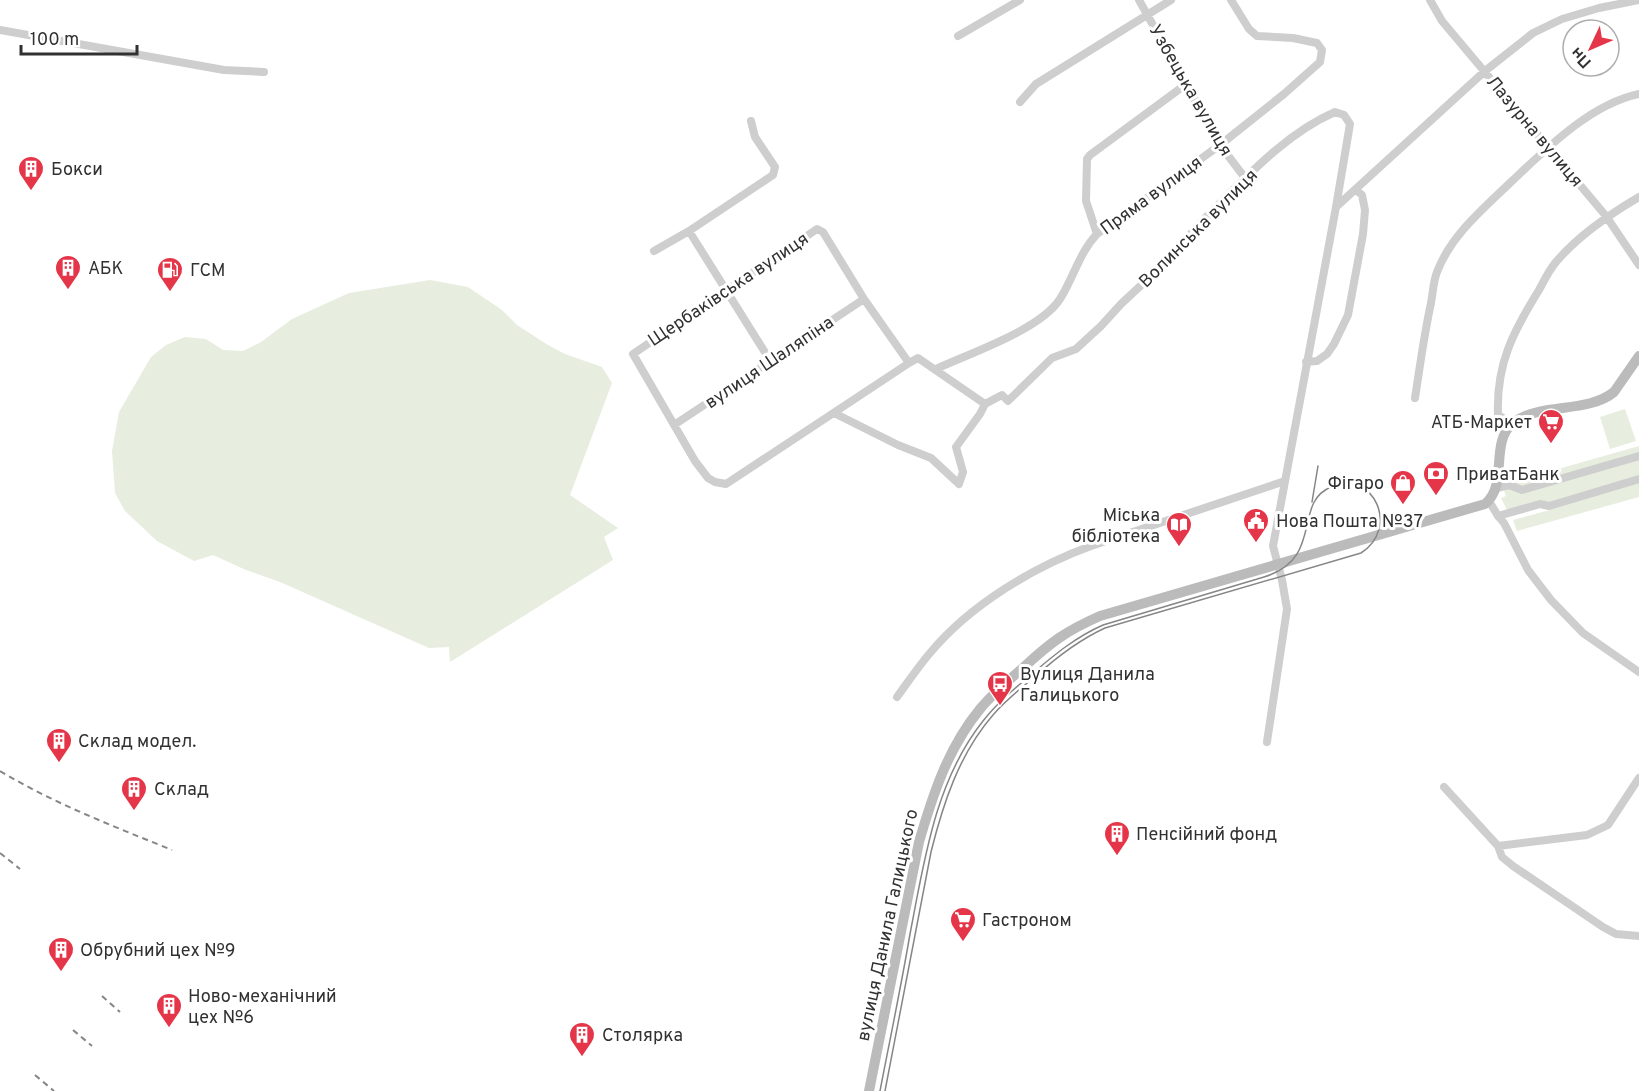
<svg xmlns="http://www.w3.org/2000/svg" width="1639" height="1091" font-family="Overpass,sans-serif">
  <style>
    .green { fill: #e7eddf }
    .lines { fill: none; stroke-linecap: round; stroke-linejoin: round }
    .street { stroke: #cecece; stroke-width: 8 }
    .secondary { stroke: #bbb; stroke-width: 10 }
    .tram { stroke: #868686; stroke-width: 1.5 }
    .rail { stroke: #868686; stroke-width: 2; stroke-dasharray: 6 4.5; stroke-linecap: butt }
    .labels { text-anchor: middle; stroke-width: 6; stroke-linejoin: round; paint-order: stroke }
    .street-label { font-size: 18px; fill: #313131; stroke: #fff }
    .poi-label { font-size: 18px; fill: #313131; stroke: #fff; text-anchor: start }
  </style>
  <rect width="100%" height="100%" fill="#fff"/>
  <path class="green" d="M430 280 468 287 502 310 517 325 548 345 565 354 602 367 612 383 570 495 618 528 604 537 613 560 450 662 449 647 429 648 280 582 246 570 213 555 194 561 157 541 125 511 115 493 112 451 119 412 151 357 166 345 185 337 206 339 223 350 243 351 261 342 292 319 349 293Z
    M1625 409 1636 441 1610 449 1600 417Z
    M1639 446V497L1517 531 1513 520 1550 510 1549 506 1507 510 1501 498 1506 496 1502 485Z"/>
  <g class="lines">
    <path class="street" d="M1139 0 1220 145 1245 178
      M1430 0 1442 21 1606 216 1639 265
      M0 30 224 70 264 72
      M958 36 1020 0
      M1020 102 1036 84 1171 0
      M689 231 771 362
      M1097 234 1086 201 1087 159 1090 155 1185 85
      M654 251 689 231 773 175 775 167 755 137 751 121
      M1306 362 1317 361 1327 354 1334 344 1348 315 1363 234 1365 210 1362 195 1356 190
      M936 369C970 353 1040 330 1060 299 1074 277 1079 253 1097 234L1220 145 1284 94 1320 62 1322 50 1317 43 1293 38 1257 36 1249 29 1231 0
      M1415 398C1420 366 1424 335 1431 303 1433 293 1433 282 1437 272 1451 235 1484 208 1512 181 1547 148 1591 104 1639 94
      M985 404 1002 395 1008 401 1052 358 1076 349 1101 326 1121 304 1181 248C1191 230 1206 218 1220 203 1254 169 1291 131 1335 112L1344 115 1350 124 1336 207
      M834 413 898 445 931 458 959 484 963 472 956 447 980 414 985 404 918 358 909 363 726 484 715 482 708 478 695 461 633 354 817 229 823 232 864 299 909 363
      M1513 424 1498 415C1496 364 1513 332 1539 290 1544 281 1549 270 1556 262 1577 237 1610 214 1639 197
      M674 425 864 299
      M1497 488 1509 485 1522 490 1639 456
      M1489 501 1498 516 1504 523 1528 570 1551 600 1583 633 1639 672
      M1498 516 1540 504 1549 506 1639 479
      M897 697C908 682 918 667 930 653 970 605 1033 567 1091 546L1285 481
      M1267 742 1287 609 1282 580 1273 546 1336 207 1485 71 1533 33 1562 19 1599 8 1639 0
      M1444 787 1498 846 1587 835 1608 825 1639 778
      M1498 846 1502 857 1513 866 1603 927 1616 934 1639 936"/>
    <path class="secondary" d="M869 1091 919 842C933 794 948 748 980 709 993 693 1009 680 1024 667 1051 642 1066 631 1100 616L1485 504C1509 484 1489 443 1513 423 1540 402 1587 414 1614 392L1639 356"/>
    <path class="tram" d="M1312 502 1318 466
      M880 1091C890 1039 901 987 910 934 924 862 935 781 983 721 997 703 1015 688 1032 674 1055 654 1076 637 1103 625L1264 577C1325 558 1292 503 1331 487 1374 469 1400 528 1361 553L1105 628C1079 640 1058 656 1037 675 1021 688 1006 700 993 715 959 754 943 804 931 852L885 1091"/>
    <path class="rail" d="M0 771C55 804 113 826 172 850
      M0 853 20 869
      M102 996 120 1012
      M73 1030 92 1046
      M35 1075 54 1091"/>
  </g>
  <defs>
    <symbol id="building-pin" viewBox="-11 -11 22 30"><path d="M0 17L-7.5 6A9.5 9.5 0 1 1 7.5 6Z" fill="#e53649" stroke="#fff"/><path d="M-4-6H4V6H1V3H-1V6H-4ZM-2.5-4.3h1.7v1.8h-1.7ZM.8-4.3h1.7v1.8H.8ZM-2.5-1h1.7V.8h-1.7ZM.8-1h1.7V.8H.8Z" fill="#fff"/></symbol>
    <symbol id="fuel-pin" viewBox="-11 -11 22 30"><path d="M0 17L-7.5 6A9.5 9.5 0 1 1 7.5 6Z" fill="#e53649" stroke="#fff"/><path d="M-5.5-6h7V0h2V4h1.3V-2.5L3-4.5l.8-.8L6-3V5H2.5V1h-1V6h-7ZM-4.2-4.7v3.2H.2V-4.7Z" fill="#fff"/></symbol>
    <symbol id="supermarket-pin" viewBox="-11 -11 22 30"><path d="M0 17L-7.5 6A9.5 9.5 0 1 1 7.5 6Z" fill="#e53649" stroke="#fff"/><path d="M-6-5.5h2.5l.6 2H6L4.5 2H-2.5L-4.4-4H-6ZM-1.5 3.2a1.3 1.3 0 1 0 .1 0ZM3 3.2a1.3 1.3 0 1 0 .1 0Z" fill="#fff"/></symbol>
    <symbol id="bank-pin" viewBox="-11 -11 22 30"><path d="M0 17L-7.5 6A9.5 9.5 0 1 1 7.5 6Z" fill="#e53649" stroke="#fff"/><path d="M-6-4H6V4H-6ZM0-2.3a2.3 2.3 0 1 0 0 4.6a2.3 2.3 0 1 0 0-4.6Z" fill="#fff"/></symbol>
    <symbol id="shop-pin" viewBox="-11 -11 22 30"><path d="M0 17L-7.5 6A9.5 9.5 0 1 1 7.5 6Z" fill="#e53649" stroke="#fff"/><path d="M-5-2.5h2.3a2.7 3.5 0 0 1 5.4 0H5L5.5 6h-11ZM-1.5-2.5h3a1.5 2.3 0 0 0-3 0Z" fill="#fff"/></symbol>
    <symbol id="civic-pin" viewBox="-11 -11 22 30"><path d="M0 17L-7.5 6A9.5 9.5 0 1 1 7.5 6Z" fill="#e53649" stroke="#fff"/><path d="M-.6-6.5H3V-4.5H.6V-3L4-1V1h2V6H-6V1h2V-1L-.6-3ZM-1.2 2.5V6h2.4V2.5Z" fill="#fff"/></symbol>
    <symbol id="library-pin" viewBox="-11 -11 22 30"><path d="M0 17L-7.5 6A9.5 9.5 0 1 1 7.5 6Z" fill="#e53649" stroke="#fff"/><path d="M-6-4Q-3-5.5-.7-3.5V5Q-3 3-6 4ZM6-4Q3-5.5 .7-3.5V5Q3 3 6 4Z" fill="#fff"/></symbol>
    <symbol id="bus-pin" viewBox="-11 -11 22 30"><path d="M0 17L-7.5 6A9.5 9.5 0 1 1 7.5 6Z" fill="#e53649" stroke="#fff"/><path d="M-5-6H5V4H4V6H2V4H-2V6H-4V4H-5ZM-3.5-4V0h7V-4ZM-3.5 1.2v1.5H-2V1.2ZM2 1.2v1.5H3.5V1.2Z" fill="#fff"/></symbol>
  </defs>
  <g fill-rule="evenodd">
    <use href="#building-pin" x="16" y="154" width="30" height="40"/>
    <use href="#building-pin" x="53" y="253" width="30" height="40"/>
    <use href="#fuel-pin" x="155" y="255" width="30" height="40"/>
    <use href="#supermarket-pin" x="1536" y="407" width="30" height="40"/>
    <use href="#bank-pin" x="1421" y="459" width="30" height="40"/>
    <use href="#shop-pin" x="1388" y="468" width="30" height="40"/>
    <use href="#civic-pin" x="1241" y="506" width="30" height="40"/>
    <use href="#library-pin" x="1164" y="510" width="30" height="40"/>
    <use href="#bus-pin" x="985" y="669" width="30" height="40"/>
    <use href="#building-pin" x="44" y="726" width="30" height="40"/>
    <use href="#building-pin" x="119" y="774" width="30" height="40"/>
    <use href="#building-pin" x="1102" y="819" width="30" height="40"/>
    <use href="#supermarket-pin" x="948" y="905" width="30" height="40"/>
    <use href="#building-pin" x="46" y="935" width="30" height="40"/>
    <use href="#building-pin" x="154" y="991" width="30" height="40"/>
    <use href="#building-pin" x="567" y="1020" width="30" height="40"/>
  </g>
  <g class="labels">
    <g class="street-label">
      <text transform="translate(1191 90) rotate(60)" y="6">Узбецька вулиця</text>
      <text transform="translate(1535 131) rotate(50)" y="6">Лазурна вулиця</text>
      <text transform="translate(1151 195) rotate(-36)" y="6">Пряма вулиця</text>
      <text transform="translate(1198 228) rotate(-45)" y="6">Волинська вулиця</text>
      <text transform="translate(728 289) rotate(-34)" y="6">Щербаківська вулиця</text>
      <text transform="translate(769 362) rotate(-34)" y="6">вулиця Шаляпіна</text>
      <text transform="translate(887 925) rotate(-78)" y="6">вулиця Данила Галицького</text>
    </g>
    <g class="poi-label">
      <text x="51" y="175">Бокси</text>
      <text x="88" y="274">АБК</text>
      <text x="190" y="276">ГСМ</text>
      <text x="1532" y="428" text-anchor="end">АТБ-Маркет</text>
      <text x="1456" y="480">ПриватБанк</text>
      <text x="1384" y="489" text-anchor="end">Фігаро</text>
      <text x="1160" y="521" text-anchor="end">Міська<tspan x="1160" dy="21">бібліотека</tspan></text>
      <text x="1276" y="527">Нова Пошта №37</text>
      <text x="1020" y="680">Вулиця Данила<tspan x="1020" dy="21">Галицького</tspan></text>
      <text x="78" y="747">Склад модел.</text>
      <text x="154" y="795">Склад</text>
      <text x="1136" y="840">Пенсійний фонд</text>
      <text x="982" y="926">Гастроном</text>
      <text x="80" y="956">Обрубний цех №9</text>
      <text x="188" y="1002">Ново-механічний<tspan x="188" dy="21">цех №6</tspan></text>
      <text x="602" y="1041">Столярка</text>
    </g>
  </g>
  <g transform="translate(1591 48) rotate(226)"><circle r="28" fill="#ffffff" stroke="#adadad" stroke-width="1.5"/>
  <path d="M0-4.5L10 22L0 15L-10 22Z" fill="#e53649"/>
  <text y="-9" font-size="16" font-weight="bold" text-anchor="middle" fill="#313131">Пн</text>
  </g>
  <path d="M21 45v9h116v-9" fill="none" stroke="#313131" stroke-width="3"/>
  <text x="30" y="45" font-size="18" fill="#313131" stroke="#ffffff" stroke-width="4.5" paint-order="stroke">100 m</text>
</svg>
